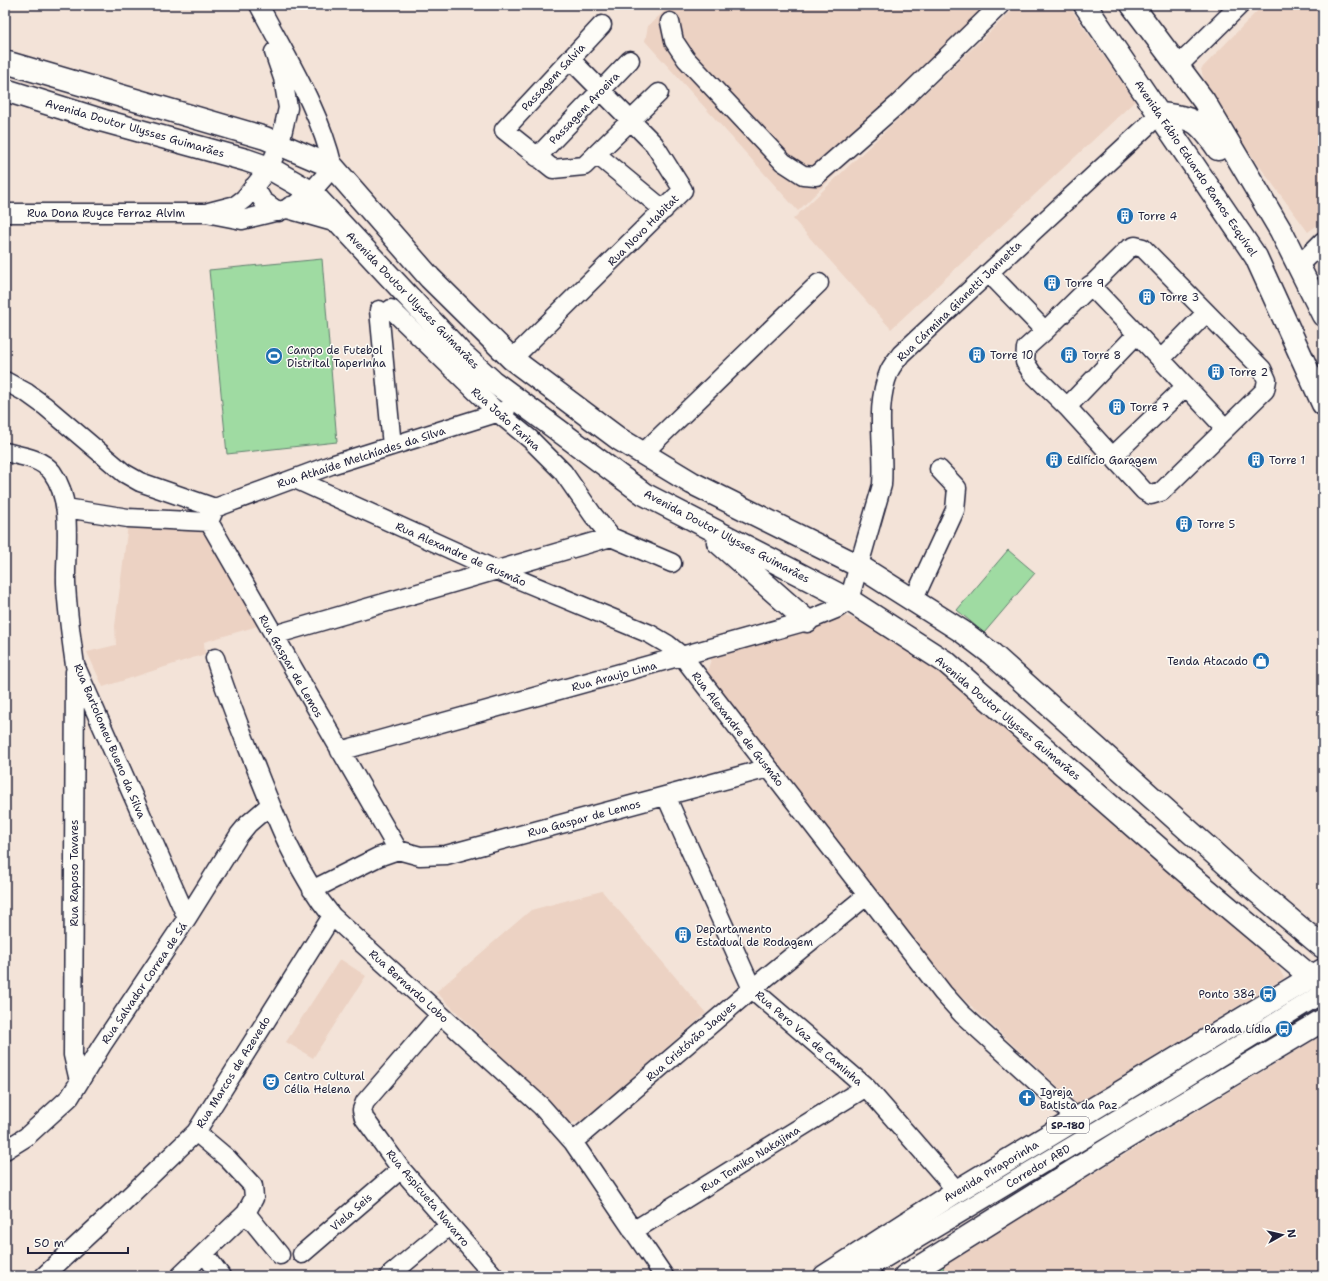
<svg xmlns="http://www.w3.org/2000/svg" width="1328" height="1281" font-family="'Shantell Sans',sans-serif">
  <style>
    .built { fill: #ecd2c3 }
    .green { fill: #9fdba2; stroke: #607e6e }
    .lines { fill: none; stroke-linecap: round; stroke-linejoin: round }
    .minor-casing { stroke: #22223b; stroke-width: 21 }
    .major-casing { stroke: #22223b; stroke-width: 25 }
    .highway-casing { stroke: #22223b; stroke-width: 25 }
    .minor { stroke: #fdfcf7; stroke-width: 18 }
    .major { stroke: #fdfcf7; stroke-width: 22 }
    .highway { stroke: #fdfcf7; stroke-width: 22 }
    .labels { text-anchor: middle; stroke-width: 3; stroke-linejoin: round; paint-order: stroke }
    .shield { fill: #fdfcf7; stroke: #646373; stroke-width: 1 }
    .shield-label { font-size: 10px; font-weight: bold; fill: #22223b }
    .street-label { font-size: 11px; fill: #22223b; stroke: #fdfcf7 }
    .poi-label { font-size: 11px; fill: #22223b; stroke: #fdfcf7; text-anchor: start }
  </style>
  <rect width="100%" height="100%" fill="#f3e3d8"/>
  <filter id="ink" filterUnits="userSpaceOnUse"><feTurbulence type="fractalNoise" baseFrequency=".025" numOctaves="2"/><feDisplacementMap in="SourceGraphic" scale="8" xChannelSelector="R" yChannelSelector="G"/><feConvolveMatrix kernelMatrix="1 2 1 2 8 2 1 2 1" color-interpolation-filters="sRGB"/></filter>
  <g filter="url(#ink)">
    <path class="built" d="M671 5H1008L798 211 645 41 648 26Z
      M1018 5H1068L1135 101 891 329 793 219Z
      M1263 5H1323V221L1308 232 1243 144 1206 89 1201 69Z
      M128 524 203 528 261 625 204 642 205 654 103 687 87 652 116 645 115 626Z
      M845 616 876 626 941 673 1278 966 1284 978 1077 1104 940 977 706 674 712 657Z
      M602 891 706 1013 588 1117 579 1122 570 1123 436 992 531 910Z
      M340 959 366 976 313 1058 286 1042Z
      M1323 1035V1276H924L1078 1183Z"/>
    <path class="green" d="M322 259 337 442 227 454 209 270Z
      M1008 550 1035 573 984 633 957 610Z
      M944 1264 942 1276H927Z"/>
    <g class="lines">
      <defs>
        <path id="minor" d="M670 22 674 41 686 59 783 162 803 175 816 176 897 105 1000 5
          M602 25 504 130 553 169 584 166 659 93
          M1178 66 1240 5
          M596 154 664 210
          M537 157 630 60
          M254 186 263 201 279 212
          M209 212 236 205 244 199 269 168 280 143 288 108 283 78 274 52
          M5 213H206L242 220 291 208 311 192 333 167C320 110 286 57 259 5
          M1299 265 1323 241
          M989 273 1045 331 1026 348 1025 362 1032 373 1067 407 1144 491 1151 495 1161 492 1265 390 1267 380 1262 369 1143 248 1135 246 1128 249 1045 331
          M391 309 497 412 530 439 563 472 593 515 611 537 672 563
          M379 310 392 446
          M1137 334 1225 428
          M512 359 683 190 654 144 570 59
          M1161 359 1206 313
          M5 381 27 393 45 406 124 473 140 482 215 508
          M1067 407 1137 334 1090 285
          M5 452C21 456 41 458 52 472 74 502 65 548 66 583 67 610 71 637 75 665L187 918
          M642 454 819 283
          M1112 457 1186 386
          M295 479 496 570 650 634 667 644 683 657 943 993 962 1014 1077 1119
          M66 508 128 518 209 522
          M209 522 398 850
          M209 522 215 508 331 465 506 410
          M913 601 955 510 957 488 939 469
          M274 635 611 537
          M215 658C226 694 240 728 254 763 275 816 296 872 332 916L541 1106 573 1142 664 1276
          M75 671 73 1055 79 1081
          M340 751 807 621 836 609 849 600 882 485C885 447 874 408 889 372 891 366 897 360 901 354L1160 114
          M666 796 752 989 866 1087 957 1191
          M312 890 378 857 398 850 420 856 446 855 769 768
          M440 1015 365 1102 362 1110 364 1118 401 1169 494 1276
          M573 1142 752 989 866 896
          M5 1150 26 1137 70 1097 102 1045 187 918 239 835 248 824 270 805
          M246 1213 280 1255
          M633 1231 866 1087
          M204 1253 221 1276
          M302 1254 401 1169
          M44 1276 114 1211 196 1132 332 916
          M180 1276 246 1213 254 1198 253 1186 228 1159 196 1132
          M389 1276 450 1225
          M855 1276 1174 1085 1323 993"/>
        <path id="major" d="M5 62 265 138 333 167 430 278 512 359 619 439 692 483 859 566 963 632 992 654 1255 890 1323 947
          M5 90 104 121 246 160 269 168 311 192 462 354 492 381 644 494 849 600 947 663 1179 866 1311 977 1323 982
          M291 208 337 221
          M718 542 807 621
          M825 1276 957 1191 1323 970
          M905 1276 1126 1138 1323 1020"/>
        <path id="highway" d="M1085 5 1256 257 1323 404
          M1132 5 1204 101 1281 231 1323 315
          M1160 114C1194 118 1198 120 1218 149"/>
      </defs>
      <use href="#minor" class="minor-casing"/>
      <use href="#major" class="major-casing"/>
      <use href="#highway" class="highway-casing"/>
      <use href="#minor" class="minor"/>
      <use href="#major" class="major"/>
      <use href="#highway" class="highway"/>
    </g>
  </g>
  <defs>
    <symbol id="building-disc" viewBox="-11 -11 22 22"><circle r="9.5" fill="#1f6fb2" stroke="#fdfcf7"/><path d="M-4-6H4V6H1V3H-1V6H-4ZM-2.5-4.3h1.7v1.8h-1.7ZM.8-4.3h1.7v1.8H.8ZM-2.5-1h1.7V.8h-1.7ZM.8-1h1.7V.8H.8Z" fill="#fff"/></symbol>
    <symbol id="stadium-disc" viewBox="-11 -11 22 22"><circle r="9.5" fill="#1f6fb2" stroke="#fdfcf7"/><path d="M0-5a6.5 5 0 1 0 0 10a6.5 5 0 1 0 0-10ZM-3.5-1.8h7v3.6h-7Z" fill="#fff"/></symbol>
    <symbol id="shop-disc" viewBox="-11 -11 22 22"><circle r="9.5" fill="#1f6fb2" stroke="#fdfcf7"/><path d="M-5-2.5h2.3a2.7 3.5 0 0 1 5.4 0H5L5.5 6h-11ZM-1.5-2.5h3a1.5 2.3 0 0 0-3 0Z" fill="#fff"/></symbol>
    <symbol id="bus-disc" viewBox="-11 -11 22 22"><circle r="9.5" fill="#1f6fb2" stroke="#fdfcf7"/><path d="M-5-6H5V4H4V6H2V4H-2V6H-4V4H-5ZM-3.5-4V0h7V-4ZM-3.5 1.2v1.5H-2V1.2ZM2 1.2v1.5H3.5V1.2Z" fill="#fff"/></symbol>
    <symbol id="theatre-disc" viewBox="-11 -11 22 22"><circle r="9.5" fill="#1f6fb2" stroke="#fdfcf7"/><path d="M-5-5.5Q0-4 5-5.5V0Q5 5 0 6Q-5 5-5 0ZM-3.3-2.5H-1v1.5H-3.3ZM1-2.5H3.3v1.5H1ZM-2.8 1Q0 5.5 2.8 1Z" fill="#fff"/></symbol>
    <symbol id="church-disc" viewBox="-11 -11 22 22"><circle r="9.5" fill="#1f6fb2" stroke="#fdfcf7"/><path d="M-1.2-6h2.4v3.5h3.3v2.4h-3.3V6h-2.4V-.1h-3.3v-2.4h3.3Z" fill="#fff"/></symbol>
  </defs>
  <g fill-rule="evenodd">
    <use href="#building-disc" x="1115" y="206" width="20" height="20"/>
    <use href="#building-disc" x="1042" y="273" width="20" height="20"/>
    <use href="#building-disc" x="1137" y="287" width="20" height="20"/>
    <use href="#building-disc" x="967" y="345" width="20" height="20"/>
    <use href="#building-disc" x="1059" y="345" width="20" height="20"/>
    <use href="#stadium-disc" x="264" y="346" width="20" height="20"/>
    <use href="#building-disc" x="1206" y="362" width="20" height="20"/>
    <use href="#building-disc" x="1107" y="397" width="20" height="20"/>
    <use href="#building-disc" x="1044" y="450" width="20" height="20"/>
    <use href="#building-disc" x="1246" y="450" width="20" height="20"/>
    <use href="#building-disc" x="1174" y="514" width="20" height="20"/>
    <use href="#shop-disc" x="1251" y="651" width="20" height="20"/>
    <use href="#building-disc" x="673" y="925" width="20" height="20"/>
    <use href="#bus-disc" x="1258" y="984" width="20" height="20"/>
    <use href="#bus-disc" x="1274" y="1019" width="20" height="20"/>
    <use href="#theatre-disc" x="261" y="1072" width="20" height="20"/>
    <use href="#church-disc" x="1017" y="1088" width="20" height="20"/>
  </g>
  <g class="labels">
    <rect class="shield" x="1047" y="1117" width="42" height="16" rx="3"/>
    <g class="shield-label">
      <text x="1068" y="1129">SP-180</text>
    </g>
    <g class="street-label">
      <text transform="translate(553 77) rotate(-47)" y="4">Passagem Salvia</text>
      <text transform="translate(584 108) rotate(-46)" y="4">Passagem Aroeira</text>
      <text transform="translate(135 128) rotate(16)" y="4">Avenida Doutor Ulysses Guimarães</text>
      <text transform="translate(1196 168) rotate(56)" y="4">Avenida Fábio Eduardo Ramos Esquível</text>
      <text x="106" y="217">Rua Dona Ruyce Ferraz Alvim</text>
      <text transform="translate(643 230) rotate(-45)" y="4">Rua Novo Habitat</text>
      <text transform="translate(413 300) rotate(46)" y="4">Avenida Doutor Ulysses Guimarães</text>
      <text transform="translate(959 301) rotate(-44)" y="4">Rua Cármina Gianetti Jannetta</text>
      <text transform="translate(506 419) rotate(42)" y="4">Rua João Farina</text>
      <text transform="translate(361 457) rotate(-18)" y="4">Rua Athaíde Melchíades da Silva</text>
      <text transform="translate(727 536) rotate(28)" y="4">Avenida Doutor Ulysses Guimarães</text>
      <text transform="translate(461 554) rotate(24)" y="4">Rua Alexandre de Gusmão</text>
      <text transform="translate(291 666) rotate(60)" y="4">Rua Gaspar de Lemos</text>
      <text transform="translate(614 676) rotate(-15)" y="4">Rua Araujo Lima</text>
      <text transform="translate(1008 718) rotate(40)" y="4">Avenida Doutor Ulysses Guimarães</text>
      <text transform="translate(738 729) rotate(52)" y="4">Rua Alexandre de Gusmão</text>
      <text transform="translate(110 741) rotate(67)" y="4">Rua Bartolomeu Bueno da Silva</text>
      <text transform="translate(584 818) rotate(-15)" y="4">Rua Gaspar de Lemos</text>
      <text transform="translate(74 873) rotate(-90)" y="4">Rua Raposo Tavares</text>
      <text transform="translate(144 983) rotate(-56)" y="4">Rua Salvador Correa de Sá</text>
      <text transform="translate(409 986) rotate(42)" y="4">Rua Bernardo Lobo</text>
      <text transform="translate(809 1038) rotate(41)" y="4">Rua Pero Vaz de Caminha</text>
      <text transform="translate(691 1041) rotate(-41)" y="4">Rua Cristóvão Jaques</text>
      <text transform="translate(233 1072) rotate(-58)" y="4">Rua Marcos de Azevedo</text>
      <text transform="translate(750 1159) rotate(-32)" y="4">Rua Tomiko Nakajima</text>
      <text transform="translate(1038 1166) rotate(-31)" y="4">Corredor ABD</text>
      <text transform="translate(991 1171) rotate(-31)" y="4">Avenida Piraporinha</text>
      <text transform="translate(428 1198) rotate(50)" y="4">Rua Aspicueta Navarro</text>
      <text transform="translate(351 1212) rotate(-41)" y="4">Viela Seis</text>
    </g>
    <g class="poi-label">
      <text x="1138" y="220">Torre 4</text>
      <text x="1065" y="287">Torre 9</text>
      <text x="1160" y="301">Torre 3</text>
      <text x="287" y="354">Campo de Futebol<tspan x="287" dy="13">Distrital Taperinha</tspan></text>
      <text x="990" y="359">Torre 10</text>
      <text x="1082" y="359">Torre 8</text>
      <text x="1229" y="376">Torre 2</text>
      <text x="1130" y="411">Torre 7</text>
      <text x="1067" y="464">Edifício Garagem</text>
      <text x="1269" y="464">Torre 1</text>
      <text x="1197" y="528">Torre 5</text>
      <text x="1248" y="665" text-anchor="end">Tenda Atacado</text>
      <text x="696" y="933">Departamento<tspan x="696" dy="13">Estadual de Rodagem</tspan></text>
      <text x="1255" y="998" text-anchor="end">Ponto 384</text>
      <text x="1271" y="1033" text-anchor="end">Parada Lídia</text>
      <text x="284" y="1080">Centro Cultural<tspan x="284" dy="13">Célia Helena</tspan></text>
      <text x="1040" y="1096">Igreja<tspan x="1040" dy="13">Batista da Paz</tspan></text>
    </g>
  </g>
  <rect width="1328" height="1281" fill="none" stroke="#fdfcf7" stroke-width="20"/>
  <rect x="10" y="10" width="1308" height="1261" fill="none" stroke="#22223b" stroke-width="1.5" filter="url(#ink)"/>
  <g transform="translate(1282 1235) rotate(82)" stroke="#fdfcf7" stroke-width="3" paint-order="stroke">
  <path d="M0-3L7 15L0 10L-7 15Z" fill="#22223b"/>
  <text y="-6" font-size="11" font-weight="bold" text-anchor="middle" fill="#22223b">N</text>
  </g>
  <path d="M28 1247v6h100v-6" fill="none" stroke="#22223b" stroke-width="2"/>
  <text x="34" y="1247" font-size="12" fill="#22223b" stroke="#fdfcf7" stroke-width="3" paint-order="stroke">50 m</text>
</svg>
